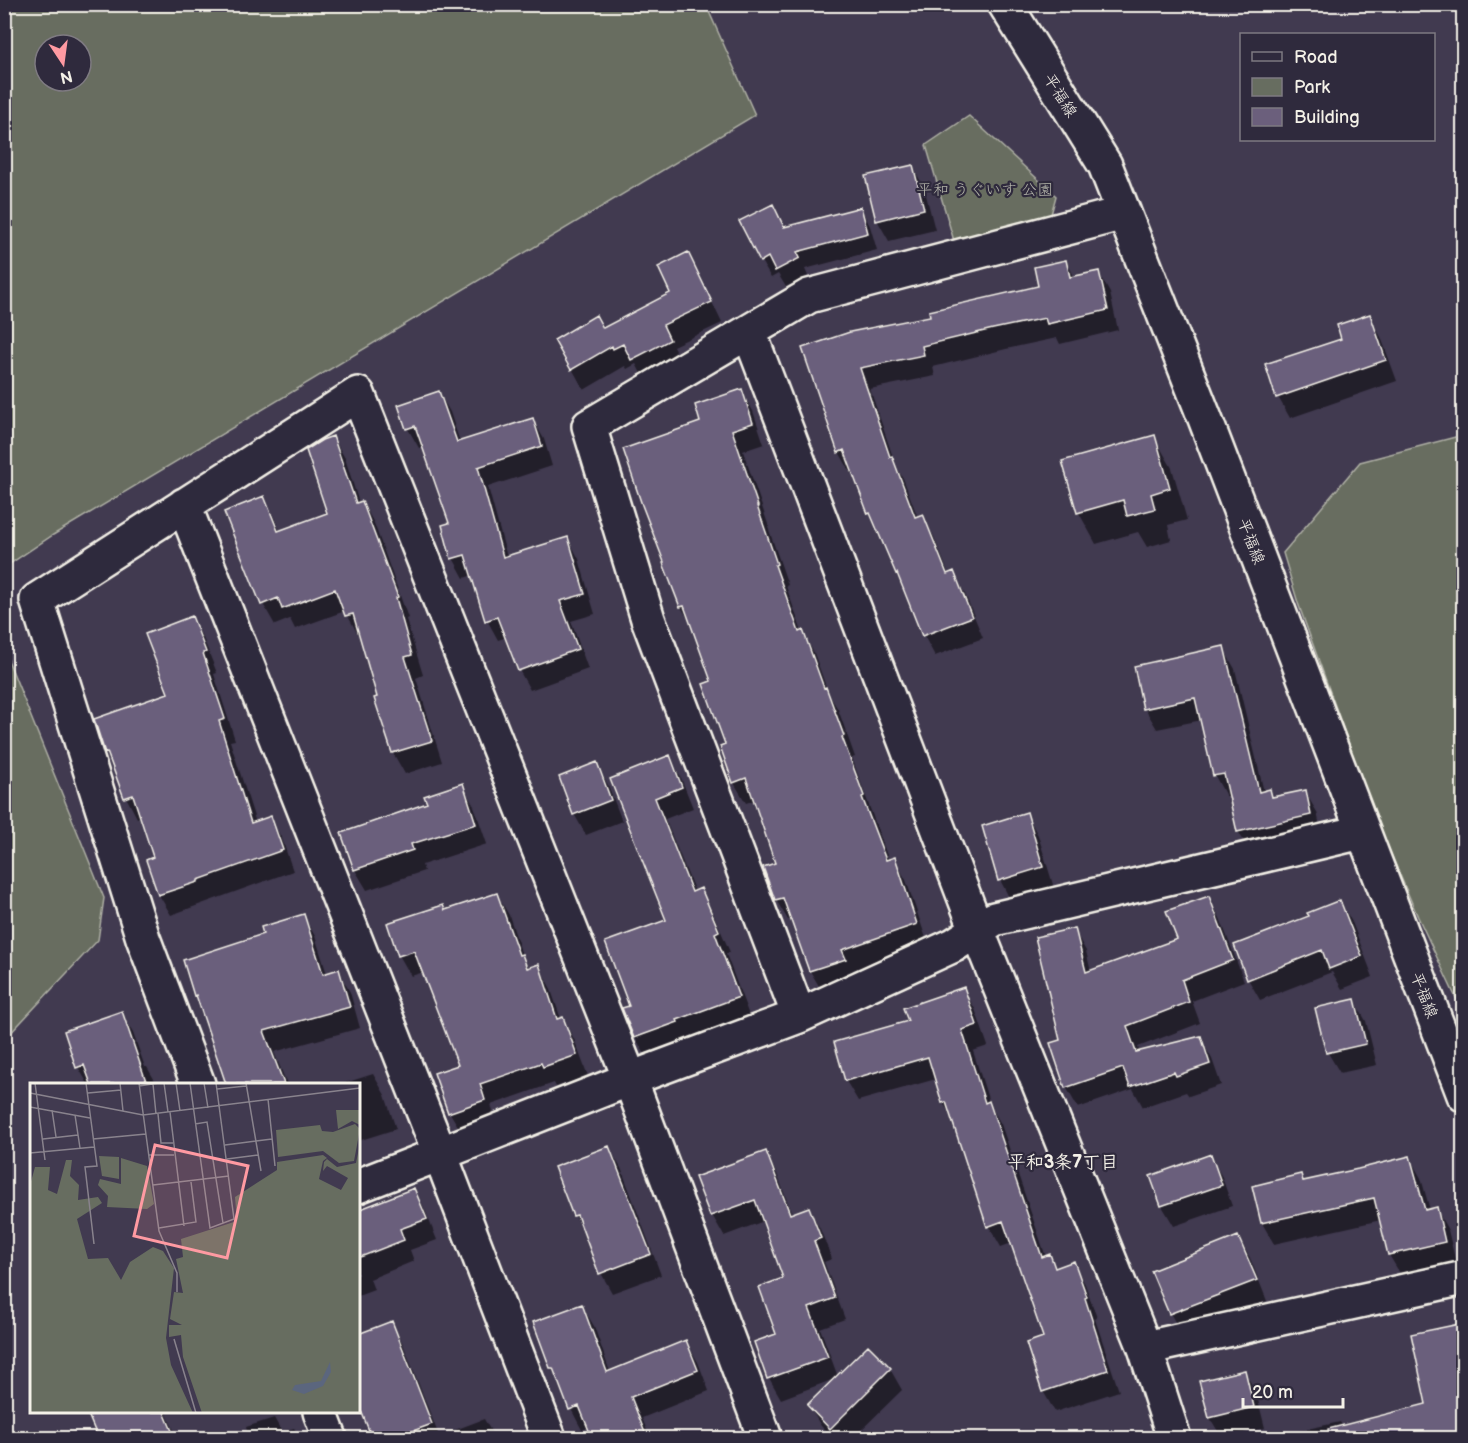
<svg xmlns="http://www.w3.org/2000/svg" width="1468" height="1443" font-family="'Balsamiq Sans','Klee One',sans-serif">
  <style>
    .green { fill: #676d60; stroke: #aeafa4; stroke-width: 1.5; fill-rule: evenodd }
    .shadow { fill: #0007 }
    .building { fill: #6b5f7c; stroke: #f4f1e8; stroke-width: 1.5 }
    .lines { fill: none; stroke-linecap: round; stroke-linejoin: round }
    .minor-casing { stroke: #f4f1e8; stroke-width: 38 }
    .minor { stroke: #2f2a3d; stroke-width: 33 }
    .labels { text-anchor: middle; stroke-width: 4.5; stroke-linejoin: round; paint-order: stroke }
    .street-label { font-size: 16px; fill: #f4f1e8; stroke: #2f2a3d }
    .park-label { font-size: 16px; fill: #b5b6ab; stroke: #2f2a3d }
    .neighbourhood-label { font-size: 18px; font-weight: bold; fill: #f4f1e8; stroke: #2f2a3d }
    .inset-road { fill: none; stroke: #89838d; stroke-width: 1.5 }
    .view { fill: #ff9aa2; fill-opacity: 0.15; stroke: #ff9aa2; stroke-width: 3 }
    .inset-edge { fill: none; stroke: #f4f1e8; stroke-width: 3 }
  </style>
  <rect width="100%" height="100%" fill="#413a50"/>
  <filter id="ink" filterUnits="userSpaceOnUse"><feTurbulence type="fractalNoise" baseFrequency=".0167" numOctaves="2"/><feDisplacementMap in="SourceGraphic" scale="12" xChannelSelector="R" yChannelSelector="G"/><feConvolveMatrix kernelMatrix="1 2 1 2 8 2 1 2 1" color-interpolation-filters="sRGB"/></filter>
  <g filter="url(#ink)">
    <path class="green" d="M5 4 706 5 755 115 53 535 5 567ZM45 45H81V81H45Z
      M969 116 1056 196 1050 218 954 241 926 145Z
      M1463 435H1464L1463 1013 1418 917 1376 819 1298 603 1283 553 1360 462Z
      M4 650 104 898 98 940 5 1039Z"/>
    <path class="shadow" d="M912 166 924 187 935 230 889 241 877 220Z
      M861 209 870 226 877 250 805 269 808 276 786 287 778 274 771 278 761 261 785 228Z
      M1066 261 1075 278 1098 272 1110 293 1118 330 1060 344 1057 338 1006 349 933 367 935 376 870 389 897 469 903 478 918 518 922 516 934 537 949 575 953 573 965 594 983 638 935 656 924 636 902 582 897 573 880 531 869 513 853 472 851 473 839 452 804 348 932 317 1040 287Z
      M699 275 722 323 673 346 681 361 644 379 636 364 627 369 625 366 584 390 556 340 602 330 672 294Z
      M1369 316 1381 337 1397 381 1290 418 1278 397Z
      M741 391 753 411 764 444 743 451 769 527H768L788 585 786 586 802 632 814 653 829 695 838 709 855 757 852 758 889 861 894 859 906 880 928 944 853 970 856 980 822 991 810 971 792 919 788 920 776 900 765 868 777 864 755 800 746 803 734 783 722 747 727 745 713 682 693 627 681 607 665 564 702 423Z
      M439 393 450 412 460 442 533 420 544 439 552 466 488 487 507 557 568 539 579 559 595 614 571 621 588 669 530 690 519 670 507 637 498 640 487 620 473 575 464 578 453 558 451 524 424 447 419 448 408 429 400 406Z
      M1154 437 1172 468 1187 520 1168 525 1171 540 1147 547 1138 532 1096 544 1079 513 1064 462Z
      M333 438 345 458 359 503 362 502 374 523 408 618 406 619 423 675 416 678 442 762 405 774 393 753 376 699 379 698 361 636H359L345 611 295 629 290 619 275 625 263 604V498L275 519 280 532 329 514Z
      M191 618 203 638 217 673 214 674 235 740 230 741 256 823 270 818 282 839 293 871 171 915 159 895 148 861 155 858 142 816 137 818 126 797 114 767 106 753 96 720 170 694Z
      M1223 648 1235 669 1264 792 1269 791 1273 798 1305 792 1317 812 1322 836 1250 852 1238 831 1230 796H1226L1215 776 1202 720 1157 729 1145 709 1136 668Z
      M669 757 681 778 693 808 665 819 695 892 700 890 712 911 730 952 726 954 750 1018 647 1058 635 1037 630 1007 668 921 612 780Z
      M596 764 608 785 622 821 586 835 574 814Z
      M462 785 474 806 487 844 422 865 424 871 367 890 355 870 429 804Z
      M1026 814 1038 835 1054 888 1011 901 1000 880Z
      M497 895 509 915 523 958 529 969 538 966 550 987 561 1019H563L574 1039 588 1076 556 1087 554 1083 491 1105 496 1121 462 1133 450 1113 436 1074 460 1066 424 972 411 976 399 955 445 912Z
      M1208 897 1220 918 1244 981 1192 1001 1200 1023 1138 1047 1140 1053 1200 1038 1212 1059 1221 1085 1189 1096 1186 1092 1143 1107 1133 1089 1078 1108 1066 1087 1062 1040 1074 930 1086 951 1091 972 1179 939Z
      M1340 902 1352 922 1373 977 1342 989 1332 972 1260 1000 1248 979 1311 917Z
      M303 916 315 936 327 974 338 971 350 992 360 1028 274 1052 287 1084H231L200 1003 196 995 185 961 265 935Z
      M963 989 975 1009 988 1046 973 1051 990 1105 1001 1124 1046 1257 1049 1256 1057 1269 1073 1263 1085 1284 1097 1318 1095 1319 1119 1391 1055 1412 1043 1391 1045 1338 1012 1243 1001 1247 989 1226 953 1119 943 1103 936 1079 858 1101 846 1081 910 1022Z
      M1354 1000 1366 1021 1377 1065 1340 1073 1328 1053Z
      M121 1013 133 1033 145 1067H147L157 1084H88L78 1067 66 1032Z
      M373 1074 385 1095 396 1129 358 1141V1084H342Z
      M609 1148 621 1168 661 1275 612 1293 601 1273 587 1237 575 1215Z
      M765 1153 777 1174 792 1214 809 1208 820 1229 832 1259 824 1262 845 1319 820 1328 838 1377 868 1347 890 1369 902 1390 853 1438H833L821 1426 809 1406 837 1378 781 1399 769 1378 778 1334 785 1279 764 1221 724 1236 712 1215 697 1178Z
      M1210 1156 1222 1177 1232 1206 1174 1226 1162 1206Z
      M1409 1157 1421 1178 1430 1210 1436 1209 1448 1230 1456 1263 1401 1275 1389 1255 1381 1220 1274 1244 1262 1223 1254 1187 1304 1183Z
      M414 1189 425 1210 437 1240 410 1250 414 1261 370 1279 374 1290 358 1296V1226Z
      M1238 1237 1250 1258 1267 1301 1182 1334 1170 1313Z
      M582 1306 594 1326 610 1372 686 1342 698 1362 709 1391 642 1418 650 1438H593L589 1427 582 1430 571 1409 560 1382 552 1368Z
      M392 1323 403 1344 439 1436 484 1419 495 1438H373L362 1408Z
      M1464 1324V1438H1294L1293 1432 1340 1422 1343 1427 1428 1405Z
      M1244 1371 1256 1392 1265 1428 1222 1438 1210 1418 1201 1382Z
      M88 1412H166L177 1438H99Z
      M274 1418 282 1432 294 1428 300 1438H226V1437L247 1431 246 1427Z
      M1104 1430 1109 1438H1045Z"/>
    <path class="building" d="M913 165 924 209 876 221 865 176Z
      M773 204 784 227 861 207 868 233 797 252 800 258 775 271 768 257 760 262 739 221Z
      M688 252 712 302 663 325 670 340 631 360 623 344 613 349 612 346 571 370 554 340 596 315 603 328 670 293 658 267Z
      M1066 260 1070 277 1099 271 1108 310 1047 324 1045 318 993 329 922 346 924 355 860 368 890 457 892 456 915 517 923 514 947 574 954 571 972 617 922 636 897 573 896 574 870 513 868 514 844 450 838 453 802 348 850 332 930 316 929 311 1038 286 1034 267Z
      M1370 314 1386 360 1276 398 1265 364 1341 339 1337 325Z
      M742 389 753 423 732 430 758 506H757L777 564 775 565 799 632 803 630 824 688 826 687 844 736 842 737 864 796 862 797 886 860 895 857 917 924 842 950 846 959 809 971 783 898 775 900 763 867 775 863 746 778 733 783 720 746 725 744 703 684 711 681 684 606 680 607 663 563 664 562 642 505 623 449 700 422 695 405Z
      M439 391 457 442 533 418 542 446 478 467 503 557 568 537 585 594 560 601 578 649 518 671 497 617 485 621 465 555 451 559 442 525 449 523 415 426 406 429 398 405Z
      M1155 435 1170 488 1151 494 1155 509 1127 516 1123 500 1077 513 1062 461Z
      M333 436 356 503 362 501 398 597 396 598 412 655 405 657 432 741 392 753 374 698 377 697 353 614 345 616 335 589 282 609 278 598 261 605 224 512 264 496 278 531 327 513 306 450 322 440Z
      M192 616 206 652 203 653 225 719 219 721 251 823 271 816 283 850 198 880V882L158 895 146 860 153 857 133 795 124 798 107 752 105 753 94 719 168 693 145 634Z
      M1224 646 1259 792 1270 789 1272 797 1306 790 1311 815 1237 832 1224 774 1213 776 1195 698 1143 709 1134 666Z
      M670 755 682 787 655 798 692 892 701 888 719 931 715 933 739 997 677 1020 678 1022 634 1038 622 1008 629 1006 605 942 666 920 610 779Z
      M597 762 611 800 573 815 559 777Z
      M463 783 476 824 411 844 413 850 354 870 341 833 427 803 424 796Z
      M1027 812 1043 867 998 881 982 826Z
      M497 893 519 955 522 954 527 968 539 964 557 1019 563 1017 577 1055 543 1067 541 1063 480 1084 485 1100 448 1113 434 1073 458 1065 414 951 398 956 387 923 443 905 445 910Z
      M1209 896 1233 960 1182 980 1189 1002 1127 1026 1136 1052 1201 1036 1210 1064 1176 1076 1174 1072 1130 1087 1123 1068 1065 1088 1050 1043 1060 1040 1035 937 1075 928 1086 972 1177 939 1166 911Z
      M1340 900 1362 956 1329 969 1322 950 1247 980 1234 945 1309 916 1307 913Z
      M304 914 323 974 339 969 350 1007 264 1031 284 1084H226L196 995 194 996 183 960 263 934 261 927Z
      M964 987 977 1025 962 1030 985 1103 989 1101 1042 1257 1050 1254 1055 1268 1074 1261 1087 1297 1085 1298 1108 1370 1042 1392 1026 1343 1043 1337 1003 1221 987 1227 946 1102 942 1103 928 1057 845 1081 834 1042 908 1021 903 1008Z
      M1355 999 1366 1044 1326 1053 1315 1008Z
      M122 1011 147 1084H91L84 1065 76 1068 64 1031Z
      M609 1146 651 1254 599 1274 577 1215 573 1216 554 1167Z
      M766 1151 790 1214 809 1207 821 1238 814 1241 835 1298 809 1308 828 1357 767 1379 754 1342 776 1334 759 1287 783 1278 755 1200 710 1216 695 1177Z
      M1211 1154 1222 1185 1161 1206 1150 1176Z
      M1410 1156 1425 1210 1437 1207 1445 1242 1388 1255 1374 1198 1261 1223 1252 1186 1301 1174 1303 1181 1358 1169Z
      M414 1188 427 1219 400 1229 404 1240 358 1258V1210Z
      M1238 1236 1257 1280 1169 1314 1151 1271Z
      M582 1304 607 1372 686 1340 698 1370 631 1397 647 1438H592L579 1406 569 1410 553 1368H550L533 1322Z
      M392 1321 432 1424 394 1438H372L358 1403V1334Z
      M1464 1323V1438H1329L1328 1429 1426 1404 1411 1334Z
      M868 1345 891 1368 830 1429 807 1405Z
      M1245 1370 1254 1407 1209 1418 1199 1381Z
      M87 1412H164L175 1438H98Z"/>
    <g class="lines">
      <defs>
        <path id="minor" d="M1005 4 1105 165 1204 416 1464 1095
          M749 332 977 930 1145 1348 1174 1438
          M184 505 440 1154 549 1438
          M799 1016 648 619 589 426 809 296 1124 213
          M198 1084 143 938 37 600 358 394 630 1079 765 1438
          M358 1186 630 1079 799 1016 954 945 994 919 1362 832
          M1145 1348 1464 1278
          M320 1412 330 1438"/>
      </defs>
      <use href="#minor" class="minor-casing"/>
      <use href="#minor" class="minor"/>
    </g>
  </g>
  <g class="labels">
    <g class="street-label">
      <text transform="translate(1061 95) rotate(58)" y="6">平福線</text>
      <text transform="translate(1252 541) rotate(69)" y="6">平福線</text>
      <text transform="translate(1425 995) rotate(69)" y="6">平福線</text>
    </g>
    <g class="park-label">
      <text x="985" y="195">平和 うぐいす 公園</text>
    </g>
    <g class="neighbourhood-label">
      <text x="1063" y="1168">平和3条7丁目</text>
    </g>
  </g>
  <g transform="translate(30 1083)">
    <rect width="330" height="330" fill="#413a50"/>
    <path d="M306 27H330V42L322 38 308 46ZM325 41 330 46 324 78 309 80 293 68 248 74 246 47 290 42 292 48 303 49ZM330 60V330H172L153 274 151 252 139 254V242H152L140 236 144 209 153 210 146 176 153 174 151 156 207 138 205 114 247 87V79L293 72 297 75 293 78 289 96 311 107 318 95 297 83 293 88 294 79 297 76 307 84 326 80ZM69 73 89 74V96L72 93ZM91 75 117 83 124 121 117 126 77 124 78 113 68 102 70 96 91 101ZM36 77H42L40 93 49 102 48 117 68 114 72 120 47 136 58 176 78 175 91 197 100 179 123 164 133 168 144 185 136 255 141 282 163 330H0V102L5 84H20L18 107 27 111Z" fill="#676d60"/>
    <path d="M300 279 301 289 293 303 274 311 262 307 265 302 291 298Z" fill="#5b667e"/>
    <path class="inset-road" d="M5 0 15 77M56 0 67 83 55 84 64 161M90 0 93 28M109 0 129 148 147 190V209M134 0 138 29M146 0 150 28M160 0 180 145 204 136 186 0M174 0 178 25M216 0 231 88M123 1 126 31M109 3 129 0M187 6 216 3M0 10 113 32 330 5M58 10 91 7M238 16 245 83M0 24 60 35M22 27 26 54M140 29 154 143M128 31 131 60H143M45 32 50 65M165 41 177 39 193 140M13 56 48 52M63 56 116 51M195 62 242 56M0 70 64 64M119 72H144M197 76 228 72M123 102 199 93M129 145 166 139 161 99M144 256 166 330"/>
    <path class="view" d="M125 62 218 83 197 175 104 153Z"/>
    <rect width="330" height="330" class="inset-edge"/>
  </g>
  <rect width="1468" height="1443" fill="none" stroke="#2f2a3d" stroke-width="24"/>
  <rect x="12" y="12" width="1444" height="1419" fill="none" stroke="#f4f1e8" stroke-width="2" filter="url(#ink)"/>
  <rect x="1240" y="33" width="195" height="108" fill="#2f2a3d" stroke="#7e7a81" stroke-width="1.5"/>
  <rect x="1252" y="52" width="30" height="9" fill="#2f2a3d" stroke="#7e7a81" stroke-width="1.5"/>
  <text x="1294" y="63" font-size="18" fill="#f4f1e8">Road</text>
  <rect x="1252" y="78" width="30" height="18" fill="#676d60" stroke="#7e7a81" stroke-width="1.5"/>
  <text x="1294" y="93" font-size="18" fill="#f4f1e8">Park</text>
  <rect x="1252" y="108" width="30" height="18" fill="#6b5f7c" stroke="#7e7a81" stroke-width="1.5"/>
  <text x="1294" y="123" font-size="18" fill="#f4f1e8">Building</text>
  <g transform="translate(63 63) rotate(167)"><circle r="28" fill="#2f2a3d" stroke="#7e7a81" stroke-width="1.5"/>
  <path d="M0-4.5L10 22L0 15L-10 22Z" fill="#ff9aa2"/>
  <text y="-9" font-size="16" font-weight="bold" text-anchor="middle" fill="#f4f1e8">N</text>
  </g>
  <path d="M1243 1398v9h100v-9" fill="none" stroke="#f4f1e8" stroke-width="3"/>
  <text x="1252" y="1398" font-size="18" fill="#f4f1e8" stroke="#2f2a3d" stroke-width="4.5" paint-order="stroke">20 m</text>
</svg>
